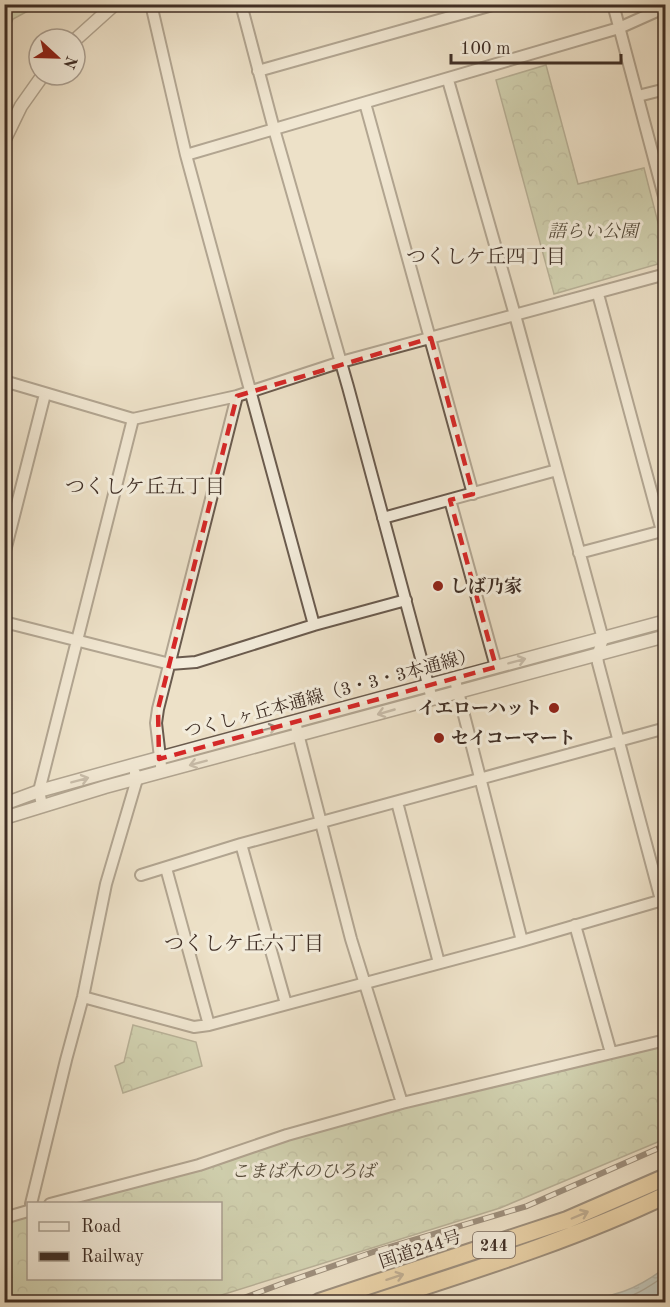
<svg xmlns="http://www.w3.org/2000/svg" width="670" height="1307" font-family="'Old Standard TT','Noto Serif JP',serif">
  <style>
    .forest { fill: url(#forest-crowns); stroke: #7a785f; stroke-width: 1.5 }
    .water { fill: url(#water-ripples); stroke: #788383; stroke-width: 1.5 }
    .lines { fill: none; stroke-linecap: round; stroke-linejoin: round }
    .shore { stroke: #6e7473; stroke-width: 1.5 }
    .minor-casing { stroke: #6a5b4e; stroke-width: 14 }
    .tertiary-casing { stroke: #6a5b4e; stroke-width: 15 }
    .trunk-casing { stroke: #3f2e25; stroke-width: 20 }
    .minor { stroke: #f3ecdb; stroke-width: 10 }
    .tertiary { stroke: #f3ecdb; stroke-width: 12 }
    .trunk { stroke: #e6c084; stroke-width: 16 }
    .rail-casing { stroke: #3f2e25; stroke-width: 6 }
    .rail { stroke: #f3ecdb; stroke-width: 4; stroke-dasharray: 11; stroke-linecap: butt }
    .oneway { stroke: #998d80 }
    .oneway2 { stroke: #8a7050 }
    .marked { fill: none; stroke: #d62828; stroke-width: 4.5; stroke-dasharray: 12 8; stroke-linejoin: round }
    .poi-dot { fill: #8f2418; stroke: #f3ecdb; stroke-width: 2 }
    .labels { text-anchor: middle; stroke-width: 6; stroke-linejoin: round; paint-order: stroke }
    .shield { fill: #f3ecdb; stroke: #75675c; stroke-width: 1.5 }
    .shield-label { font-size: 16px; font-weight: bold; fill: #3f2e25 }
    .park-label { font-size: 18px; font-style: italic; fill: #564c3c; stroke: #f3ecdb }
    .poi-label { font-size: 18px; font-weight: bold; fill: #3f2e25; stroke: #f3ecdb; text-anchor: start }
    .street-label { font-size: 18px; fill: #3f2e25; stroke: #f3ecdb }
    .neighbourhood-label { font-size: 20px; fill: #3f2e25; stroke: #f3ecdb }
  </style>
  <defs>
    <pattern id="forest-crowns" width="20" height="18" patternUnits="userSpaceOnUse" patternTransform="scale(1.5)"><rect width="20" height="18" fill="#b4c399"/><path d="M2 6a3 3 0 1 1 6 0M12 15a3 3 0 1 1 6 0" fill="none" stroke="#949f7d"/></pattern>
    <pattern id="water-ripples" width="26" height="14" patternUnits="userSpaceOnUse" patternTransform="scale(1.5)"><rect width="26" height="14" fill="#9ebbc1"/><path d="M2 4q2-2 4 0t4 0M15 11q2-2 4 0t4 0" fill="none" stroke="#82989d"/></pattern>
  </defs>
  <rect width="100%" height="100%" fill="#ede1c8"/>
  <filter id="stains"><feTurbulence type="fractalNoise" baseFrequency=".00333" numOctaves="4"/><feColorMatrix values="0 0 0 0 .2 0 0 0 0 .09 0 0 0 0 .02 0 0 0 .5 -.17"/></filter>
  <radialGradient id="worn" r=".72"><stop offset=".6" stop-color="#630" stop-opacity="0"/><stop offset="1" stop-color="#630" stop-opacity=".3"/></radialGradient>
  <path class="forest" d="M5 4H39V5L13 19 5 38Z
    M546 65 578 184 644 168 665 250V262L554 294 496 80Z
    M133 1025 196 1042 202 1066 123 1093 115 1066 124 1062Z
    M665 1044V1139L500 1208 199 1302H5V1222L28 1216V1278H220V1204L77 1203 214 1166 296 1137 466 1091Z"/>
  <path class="water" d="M665 1268V1302H579C617 1295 634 1291 665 1268Z"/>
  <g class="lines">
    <path class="shore" d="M610 1302C631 1299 649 1287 666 1275"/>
    <defs>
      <path id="minor" d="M151 4 186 155 314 625
        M241 4 274 129 348 387 432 699
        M613 4 666 204
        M258 71 496 4
        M448 80 515 315 603 639 597 656 598 663 661 900
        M638 96 666 89
        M365 103 473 494
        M186 155 619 28 666 7
        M598 294 662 531
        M4 381 133 419 237 396 341 362 666 274
        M450 500 496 667
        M383 518 557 470
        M579 553 666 530
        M4 555 45 394
        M4 622 170 664 196 662 314 625 406 600
        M456 684 522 941
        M295 722 351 939 402 1103
        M161 766 156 723 158 709 237 396
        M397 802 439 963
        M42 805 39 791 133 419
        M241 844 286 1004
        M166 868 209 1025
        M141 875 241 844 666 728
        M575 925 611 1053
        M83 997 194 1027 209 1025 522 941 666 899
        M31 1204 66 1060 83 997 106 884 137 779 135 773
        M50 1204 199 1165 287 1135 402 1103 666 1040
        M4 1218 28 1211"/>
      <path id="tertiary" d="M75 40 115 4
        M4 141 21 106 43 75
        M4 804 39 791 133 765 666 621
        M4 818 105 787 666 636"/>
      <path id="trunk" d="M319 1302 567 1220 666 1177
        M376 1302C474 1270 572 1240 666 1195"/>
    </defs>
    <use href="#minor" class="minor-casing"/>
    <use href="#tertiary" class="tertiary-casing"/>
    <use href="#trunk" class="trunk-casing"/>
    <use href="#minor" class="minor"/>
    <use href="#tertiary" class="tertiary"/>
    <use href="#trunk" class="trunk"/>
    <defs>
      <path id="rail" d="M233 1302 281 1284 376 1251 527 1206 666 1145"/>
    </defs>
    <use href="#rail" class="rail-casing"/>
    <use href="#rail" class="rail"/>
  </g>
  <defs><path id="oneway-shaft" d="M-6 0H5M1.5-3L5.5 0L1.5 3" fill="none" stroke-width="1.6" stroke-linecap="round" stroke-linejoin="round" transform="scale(1.5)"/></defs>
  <g class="oneway">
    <use href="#oneway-shaft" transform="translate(517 661) rotate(-15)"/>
    <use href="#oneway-shaft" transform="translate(386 712) rotate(164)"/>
    <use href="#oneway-shaft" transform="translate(268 729) rotate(-15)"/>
    <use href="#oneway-shaft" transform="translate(198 763) rotate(165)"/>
    <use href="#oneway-shaft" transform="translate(80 780) rotate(-15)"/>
  </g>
  <g class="oneway2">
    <use href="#oneway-shaft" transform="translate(580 1215) rotate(-23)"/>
    <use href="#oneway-shaft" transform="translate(395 1277) rotate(-18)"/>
  </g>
  <path d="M0 0H670V1307H0ZM431 338 473 494 450 500 496 667 159 759 158 709 237 396Z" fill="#ede1c8" fill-opacity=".55" fill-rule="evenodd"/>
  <path class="marked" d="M431 338 473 494 450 500 496 667 159 759 158 709 237 396Z"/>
  <g class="poi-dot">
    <circle cx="438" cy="586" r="6"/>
    <circle cx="554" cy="708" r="6"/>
    <circle cx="439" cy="738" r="6"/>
  </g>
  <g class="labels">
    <rect class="shield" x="473" y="1232" width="42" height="26" rx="4.5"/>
    <g class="shield-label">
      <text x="494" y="1251">244</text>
    </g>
    <g class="park-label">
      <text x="593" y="237">語らい公園</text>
      <text x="303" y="1177">こまば木のひろば</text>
    </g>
    <g class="poi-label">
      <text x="450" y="592">しば乃家</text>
      <text x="542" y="714" text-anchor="end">イエローハット</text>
      <text x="451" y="744">セイコーマート</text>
    </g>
    <g class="street-label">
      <text transform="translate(330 693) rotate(-15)" y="6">つくしヶ丘本通線（3・3・3本通線）</text>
      <text transform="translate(420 1249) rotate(-18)" y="6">国道244号</text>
    </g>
    <g class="neighbourhood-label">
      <text x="486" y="263">つくしケ丘四丁目</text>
      <text x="145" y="493">つくしケ丘五丁目</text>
      <text x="244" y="950">つくしケ丘六丁目</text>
    </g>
  </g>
  <rect width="670" height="1307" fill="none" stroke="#ede1c8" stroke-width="24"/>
  <rect x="6" y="6" width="658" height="1295" fill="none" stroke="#3f2e25" stroke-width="3"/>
  <rect x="12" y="12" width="646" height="1283" fill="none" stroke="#3f2e25" stroke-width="1.5"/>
  <rect x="27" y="1202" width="195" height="78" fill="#f3ecdb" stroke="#aba092" stroke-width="1.5"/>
  <rect x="39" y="1222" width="30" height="9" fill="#f3ecdb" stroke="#aba092" stroke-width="1.5"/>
  <text x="81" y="1232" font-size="18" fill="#3f2e25">Road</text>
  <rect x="39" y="1252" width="30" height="9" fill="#3f2e25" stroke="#aba092" stroke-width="1.5"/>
  <text x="81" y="1262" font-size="18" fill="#3f2e25">Railway</text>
  <g transform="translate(57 57) rotate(112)"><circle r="28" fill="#f3ecdb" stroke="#aba092" stroke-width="1.5"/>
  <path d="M0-4.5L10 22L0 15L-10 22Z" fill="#8f2418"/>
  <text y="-9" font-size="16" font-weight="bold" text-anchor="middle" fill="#3f2e25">N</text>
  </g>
  <path d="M451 54v9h170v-9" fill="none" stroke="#3f2e25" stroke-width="3"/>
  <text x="460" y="54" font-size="18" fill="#3f2e25" stroke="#f3ecdb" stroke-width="4.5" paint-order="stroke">100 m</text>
  <rect width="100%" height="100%" filter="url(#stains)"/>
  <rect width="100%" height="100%" fill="url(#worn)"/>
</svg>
